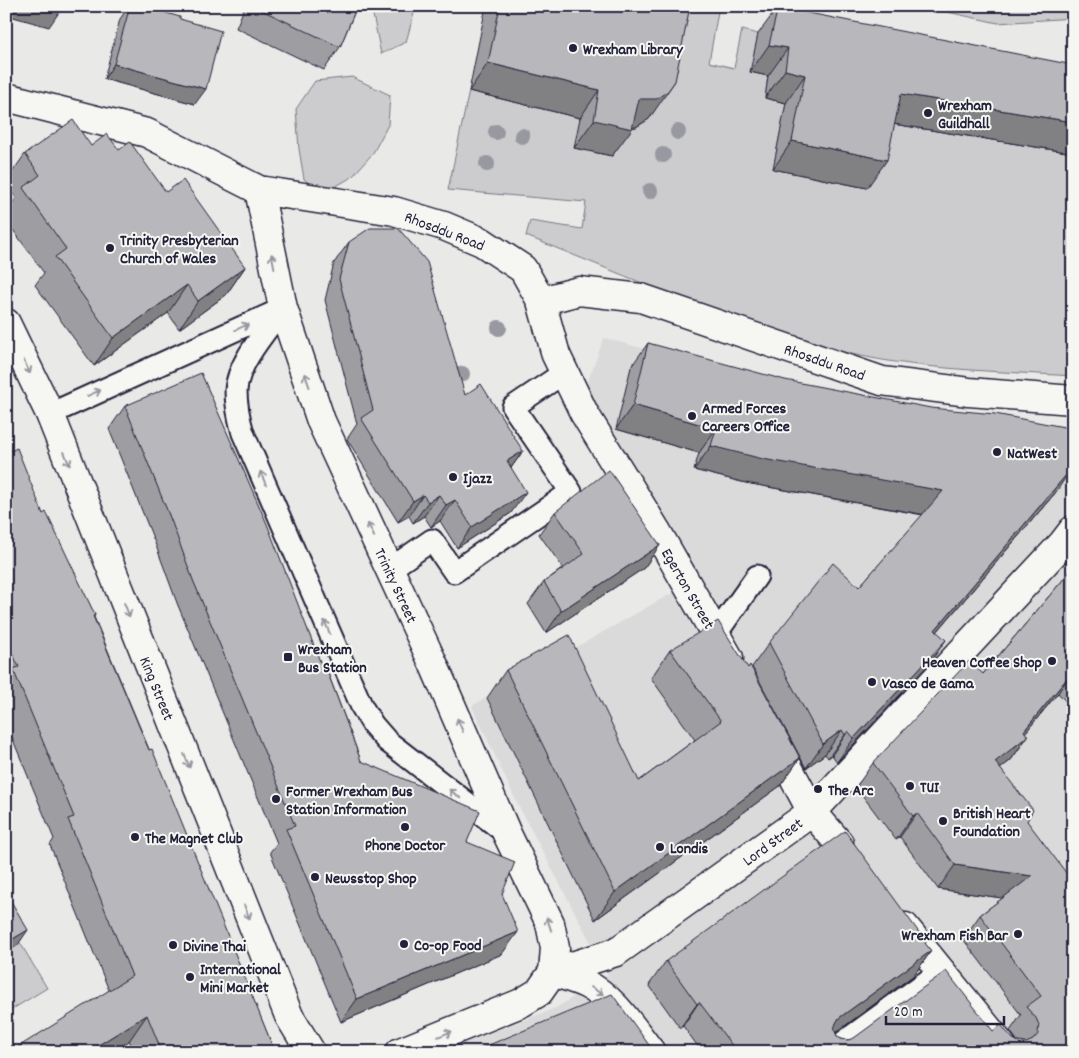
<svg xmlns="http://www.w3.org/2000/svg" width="1079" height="1058" font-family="Dekko,sans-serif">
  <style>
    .built { fill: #dadada }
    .green { fill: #ccccce; stroke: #777784 }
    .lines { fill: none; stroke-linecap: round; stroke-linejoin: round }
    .service-casing { stroke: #22223b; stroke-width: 25 }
    .pedestrian-casing { stroke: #22223b; stroke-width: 31 }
    .minor-casing { stroke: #22223b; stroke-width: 31 }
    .service { stroke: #f6f6f2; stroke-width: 21 }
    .pedestrian { stroke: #f6f6f2; stroke-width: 28 }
    .minor { stroke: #f6f6f2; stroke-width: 28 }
    .tree { fill: #9898a1 }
    .wall { fill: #9e9ea2; stroke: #22223b }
    .shaded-wall { fill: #818184; stroke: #22223b }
    .building { fill: #b8b8bc; stroke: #22223b }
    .oneway { stroke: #9797a0 }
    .poi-dot { fill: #22223b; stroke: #f6f6f2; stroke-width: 2 }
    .labels { text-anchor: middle; stroke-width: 4; stroke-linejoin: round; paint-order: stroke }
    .poi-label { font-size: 16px; font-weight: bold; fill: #22223b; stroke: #f6f6f2; text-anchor: start }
    .street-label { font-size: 16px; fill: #22223b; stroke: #f6f6f2 }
  </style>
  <rect width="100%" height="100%" fill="#e9e9e7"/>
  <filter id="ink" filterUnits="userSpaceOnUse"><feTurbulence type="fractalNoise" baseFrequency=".02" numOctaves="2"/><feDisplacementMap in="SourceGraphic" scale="10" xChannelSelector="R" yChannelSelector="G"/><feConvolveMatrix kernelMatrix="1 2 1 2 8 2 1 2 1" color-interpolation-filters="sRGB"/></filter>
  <g filter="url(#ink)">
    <path class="built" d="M604 338 880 412 1073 426V1052H439L556 1008 608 975 516 801 472 706 699 578 586 386Z"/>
    <path class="green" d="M373 6H416L406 42 381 54 372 10Z
      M677 6H719L709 62 734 68 742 30 758 34 768 76 765 98 786 103 773 169 881 122 1073 153V376C995 371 915 370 839 351 733 324 628 276 526 236L530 221 582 229 586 202 448 190 469 91 619 127H636L649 119Z
      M929 6H1073V18L998 23 929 8Z
      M352 77 390 95 388 125 373 153 352 177 322 194 304 179 299 149 296 109 315 81Z
      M6 919 47 988 6 1013Z"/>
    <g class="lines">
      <defs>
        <path id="service" d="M283 308C267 330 237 363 236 391 236 406 239 419 243 433L362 707 373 725 387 741 507 834
          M50 414 282 309
          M390 569 432 540 454 572 571 492 513 407 565 372
          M716 634 757 576
          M830 1052 941 971"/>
        <path id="pedestrian" d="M773 739 812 812 839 843
          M553 972 616 952 812 812 1063 543 1073 530"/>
        <path id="minor" d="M6 97 147 133 259 190 394 211 444 226 482 242 523 269 541 301 556 355 584 413 656 530 729 658
          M259 190 283 308 321 421 433 663 507 834 550 923 555 948 553 972 539 992 521 1003 400 1052
          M541 301 579 291 641 298 882 381 969 392 1073 400
          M6 323 50 414 289 1016 311 1052
          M905 927 1007 1052
          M553 972C564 976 575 979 586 984 614 998 632 1028 651 1052"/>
      </defs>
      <use href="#service" class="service-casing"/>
      <use href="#pedestrian" class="pedestrian-casing"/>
      <use href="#minor" class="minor-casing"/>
      <use href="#service" class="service"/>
      <use href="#pedestrian" class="pedestrian"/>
      <use href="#minor" class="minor"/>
    </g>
    <g class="tree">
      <circle cx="496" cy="132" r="8"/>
      <circle cx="678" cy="132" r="8"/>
      <circle cx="522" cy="136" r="8"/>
      <circle cx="663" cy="155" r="8"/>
      <circle cx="487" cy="164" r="8"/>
      <circle cx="650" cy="191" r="8"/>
      <circle cx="499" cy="328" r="8"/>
      <circle cx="462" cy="374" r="8"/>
    </g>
    <path class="wall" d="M129 6H142L180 19 195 104 104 79 120 19Z
      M245 6H357L340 47 324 70 236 28Z
      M486 6H690L649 119 636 127H632L612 156 574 148 580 118 469 91Z
      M778 7 1073 153 894 124 867 188 773 169 786 103 765 98 768 76 750 72 758 34Z
      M91 146 119 150 166 192 245 267 226 295 179 329 168 313 94 366 35 285 44 273 6 220V212L16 198 6 184V181L25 154Z
      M349 242 465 395 523 451 511 468V513L457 548 440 521 431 527 424 516 413 523 409 516 398 522 347 439 357 424 325 300 334 263Z
      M648 343 1056 492 937 632 929 664 837 762 832 755 828 758 825 754 806 768 752 667 769 643 859 587 923 515 746 483 694 470 699 453 616 429 631 367Z
      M125 406 324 671 326 668 361 761 467 842 502 894V954L341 1022 270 852 277 843 177 603 155 543 109 429Z
      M6 453 43 514 95 615 94 617 275 1052H134L50 845 54 839 6 723Z
      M555 512 660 545 644 568 546 633 528 604 544 582 563 568 539 534Z
      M1073 568V709L1058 693 1025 733 1028 736 1011 760 1000 769 1027 821 1073 1052H702L683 1026 680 1028 649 985 666 961 926 942 925 944 931 951 914 975 836 1032 837 1036 841 1039 848 1040 993 1031 1012 1038 1019 1043 1010 1031 1021 1015 963 939 980 915 1003 898 938 889 900 837 896 840 856 787 873 763 983 674Z
      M670 650 800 758 780 786 595 920 487 698 506 670 639 781 695 740 651 678Z"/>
    <path class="shaded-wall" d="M6 6H41L60 11 49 27 6 15Z
      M769 45 788 48 768 76 750 72Z
      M488 63 599 90 580 118 469 91Z
      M114 64 206 89 195 104 104 79Z
      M785 70 805 75 786 103 765 98Z
      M675 81 649 119 636 127H624L632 129 612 156 574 148 594 120Z
      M901 94 1073 122V153L881 122Z
      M792 141 887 160 867 188 773 169Z
      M245 267 226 295 179 329 198 301Z
      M187 285 168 313 94 366 113 338Z
      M633 405 716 429 699 453 616 429Z
      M711 446 943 491 926 515 746 483 694 470Z
      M523 451 508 472 507 461Z
      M1072 468 1056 492 918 654 935 630Z
      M526 492 511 513 457 548 472 527Z
      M423 495 409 516 398 522 413 501Z
      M439 495 424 516 413 523 428 502Z
      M455 500 440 521 431 527 446 505Z
      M660 545 644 568 546 633 561 611Z
      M946 640 929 664 837 762 854 738Z
      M1073 671 1058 693 1012 749 1028 736 1011 760 979 786 995 762 1024 731Z
      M842 730 825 754 806 768 823 744Z
      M848 731 832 755 828 758 845 735Z
      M800 758 780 786 595 920 615 892Z
      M917 813 900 837 896 840 913 816Z
      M955 865 1032 876 1016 900 938 889Z
      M28 930 17 946 6 952V943Z
      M518 932 502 954 341 1022 357 999Z
      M931 951 914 975 823 1042 839 1018Z
      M699 1002 683 1026 680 1028 697 1004Z
      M147 1015 129 1041 112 1052H87Z"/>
    <path class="building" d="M41 6H61L60 11Z
      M130 6H142L180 17V19L221 31 206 89 114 64Z
      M253 6H357L340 47Z
      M500 6H690L675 81 668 91 656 99H639L632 129 594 120 599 90 488 63Z
      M778 7 1073 65V122L901 94 887 160 792 141 805 75 785 70 788 48 769 45Z
      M73 120 91 146 107 134 119 150 130 142 166 192 183 180 245 267 198 301 187 285 113 338 55 257 66 249 23 188 40 175 25 154Z
      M370 228H398L427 262 465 395 481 384 523 451 507 461 526 492 472 527 455 500 446 505 439 495 428 502 423 495 413 501 361 418 373 410 339 279 349 242Z
      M648 343 785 380 931 408 995 414 1064 427 1073 430 1072 468 935 630 946 640 854 738 848 731 845 735 842 730 823 744 769 643 833 563 859 587 943 491 763 459 711 446 716 429 633 405Z
      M201 373 267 524 324 672 326 668 361 761 480 811 467 842 515 862 502 894 518 932 357 999 286 829 295 826 193 580 171 520 125 406Z
      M17 448 43 514 46 512 95 615 93 616 149 750 152 749 275 1052H162L147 1015 87 1052H10L132 976 68 819 74 817 13 669 19 667 6 640V453Z
      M609 470 660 545 561 611 544 582 584 554 555 512Z
      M1073 568V671L1024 731 1028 736 995 762 1033 810 1027 821 1067 874 1073 869V1052H737L699 1002 697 1004 666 961 845 831 926 942 925 943 931 951 839 1018 836 1023 834 1029 837 1036 841 1039 848 1040 854 1038 946 971 993 1031 1001 1025 1012 1038 1018 1042 1026 1043 1033 1040 1038 1034 1039 1025 1036 1018 1026 1007 1041 996 980 915 1032 876 955 865 917 813 913 816 873 763 969 661 983 674Z
      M718 621 748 668 750 665 800 758 615 892 506 670 569 635 639 781 721 721 670 650Z
      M6 893 28 930 6 943Z
      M612 994 654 1052H472Z"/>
    <defs><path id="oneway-shaft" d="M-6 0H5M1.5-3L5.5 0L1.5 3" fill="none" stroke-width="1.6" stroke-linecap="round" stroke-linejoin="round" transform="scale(1.25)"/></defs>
    <g class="oneway">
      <use href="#oneway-shaft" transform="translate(273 261) rotate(-101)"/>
      <use href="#oneway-shaft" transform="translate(242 327) rotate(-24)"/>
      <use href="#oneway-shaft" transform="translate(27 367) rotate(65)"/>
      <use href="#oneway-shaft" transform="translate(307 380) rotate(-109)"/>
      <use href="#oneway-shaft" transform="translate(94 393) rotate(-24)"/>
      <use href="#oneway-shaft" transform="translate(67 459) rotate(68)"/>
      <use href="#oneway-shaft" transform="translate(263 478) rotate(-113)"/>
      <use href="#oneway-shaft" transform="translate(371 530) rotate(-115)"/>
      <use href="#oneway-shaft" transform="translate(127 610) rotate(68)"/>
      <use href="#oneway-shaft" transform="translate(327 627) rotate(-113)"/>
      <use href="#oneway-shaft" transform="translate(460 725) rotate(-113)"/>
      <use href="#oneway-shaft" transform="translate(187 761) rotate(68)"/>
      <use href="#oneway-shaft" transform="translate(455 794) rotate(-142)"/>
      <use href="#oneway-shaft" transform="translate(247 912) rotate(68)"/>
      <use href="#oneway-shaft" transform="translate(549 924) rotate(-108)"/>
      <use href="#oneway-shaft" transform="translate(597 991) rotate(33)"/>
      <use href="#oneway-shaft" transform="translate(445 1034) rotate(-22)"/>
    </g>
  </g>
  <g class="poi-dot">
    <circle cx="573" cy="48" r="5"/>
    <circle cx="928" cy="113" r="5"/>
    <circle cx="110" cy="248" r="5"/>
    <circle cx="692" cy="416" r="5"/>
    <circle cx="997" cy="452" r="5"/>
    <circle cx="453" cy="477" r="5"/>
    <rect x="283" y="652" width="10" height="10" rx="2.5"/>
    <circle cx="1052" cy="661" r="5"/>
    <circle cx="872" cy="682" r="5"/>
    <circle cx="910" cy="786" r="5"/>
    <circle cx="818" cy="789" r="5"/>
    <circle cx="276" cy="799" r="5"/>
    <circle cx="943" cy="821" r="5"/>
    <circle cx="405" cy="827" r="5"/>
    <circle cx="135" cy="837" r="5"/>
    <circle cx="660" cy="847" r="5"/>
    <circle cx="315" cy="877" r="5"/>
    <circle cx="1018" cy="934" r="5"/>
    <circle cx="404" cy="944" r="5"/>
    <circle cx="173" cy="945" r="5"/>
    <circle cx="190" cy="977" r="5"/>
  </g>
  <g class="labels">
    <g class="poi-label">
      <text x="583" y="54">Wrexham Library</text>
      <text x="938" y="110">Wrexham<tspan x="938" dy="18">Guildhall</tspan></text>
      <text x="120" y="245">Trinity Presbyterian<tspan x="120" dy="18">Church of Wales</tspan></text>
      <text x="702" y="413">Armed Forces<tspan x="702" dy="18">Careers Office</tspan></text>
      <text x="1007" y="458">NatWest</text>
      <text x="463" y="483">Ijazz</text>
      <text x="298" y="654">Wrexham<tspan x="298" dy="18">Bus Station</tspan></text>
      <text x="1042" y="667" text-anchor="end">Heaven Coffee Shop</text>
      <text x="882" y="688">Vasco de Gama</text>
      <text x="920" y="792">TUI</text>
      <text x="828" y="795">The Arc</text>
      <text x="286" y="796">Former Wrexham Bus<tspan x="286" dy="18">Station Information</tspan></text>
      <text x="953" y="818">British Heart<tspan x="953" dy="18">Foundation</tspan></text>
      <text x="145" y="843">The Magnet Club</text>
      <text x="405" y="850" text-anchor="middle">Phone Doctor</text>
      <text x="670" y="853">Londis</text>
      <text x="325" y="883">Newsstop Shop</text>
      <text x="1008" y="940" text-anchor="end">Wrexham Fish Bar</text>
      <text x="414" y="950">Co-op Food</text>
      <text x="183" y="951">Divine Thai</text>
      <text x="200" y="974">International<tspan x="200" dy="18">Mini Market</tspan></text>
    </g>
    <g class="street-label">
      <text transform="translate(445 230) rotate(21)" y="6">Rhosddu Road</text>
      <text transform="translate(825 361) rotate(19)" y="6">Rhosddu Road</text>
      <text transform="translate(397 585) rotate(65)" y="6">Trinity Street</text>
      <text transform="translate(689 588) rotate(60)" y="6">Egerton Street</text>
      <text transform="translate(158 688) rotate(68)" y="6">King Street</text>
      <text transform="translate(772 841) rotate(-36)" y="6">Lord Street</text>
    </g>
  </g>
  <rect width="1079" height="1058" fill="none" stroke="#f6f6f2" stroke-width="25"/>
  <rect x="12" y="12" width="1054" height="1033" fill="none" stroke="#22223b" stroke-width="2" filter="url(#ink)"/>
  <path d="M886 1016v8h118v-8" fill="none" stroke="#22223b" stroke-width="2.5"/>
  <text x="894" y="1016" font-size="15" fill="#22223b" stroke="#f6f6f2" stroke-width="4" paint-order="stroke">20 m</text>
</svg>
